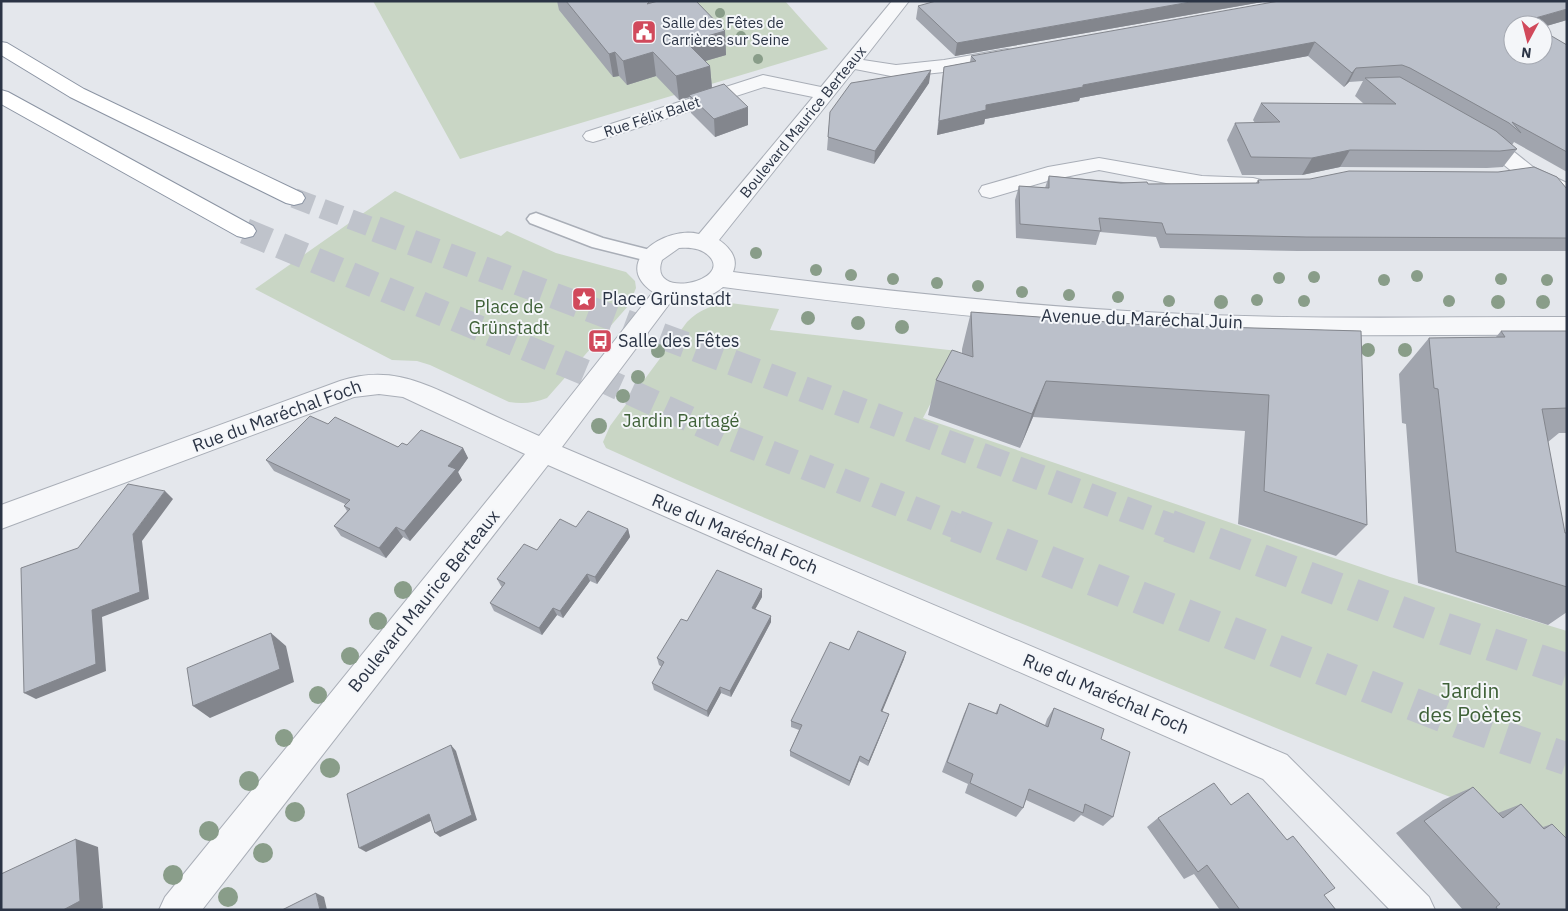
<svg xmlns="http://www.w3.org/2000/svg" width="1568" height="911" font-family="'IBM Plex Sans',sans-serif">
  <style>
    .green { fill: #c9d6c5 }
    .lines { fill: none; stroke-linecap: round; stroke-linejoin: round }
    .highway-tunnel-far2 { stroke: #bfc3cb; stroke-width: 20; stroke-dasharray: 20 10; stroke-linecap: butt }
    .highway-tunnel-far1 { stroke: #bfc3cb; stroke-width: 26; stroke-dasharray: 26 12; stroke-linecap: butt }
    .highway-tunnel { stroke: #bfc3cb; stroke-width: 33; stroke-dasharray: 33 16; stroke-linecap: butt }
    .lane-casing { stroke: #a9aeb7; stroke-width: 3 }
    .street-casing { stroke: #a9aeb7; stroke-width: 2 }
    .highway-casing { stroke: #8b94a3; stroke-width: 2 }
    .lane { fill: #f7f8fa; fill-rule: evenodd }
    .street { fill: #f7f8fa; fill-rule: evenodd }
    .highway { fill: #fff; fill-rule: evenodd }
    .tree { fill: #899d89 }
    .wall { fill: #a1a5ae }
    .shaded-wall { fill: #83868d }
    .building { fill: #bbc0ca; stroke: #83868d }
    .labels { text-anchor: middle; stroke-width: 4; stroke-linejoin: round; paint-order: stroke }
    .far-poi-label { font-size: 15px; fill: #2b3445; stroke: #f4f6f9; text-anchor: start }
    .far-street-label { font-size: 15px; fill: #2b3445; stroke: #f4f6f9 }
    .poi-label { font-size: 18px; fill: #2b3445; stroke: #f4f6f9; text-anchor: start }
    .park-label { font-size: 18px; fill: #3f6138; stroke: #f4f6f9 }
    .street-label { font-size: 18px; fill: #2b3445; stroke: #f4f6f9 }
    .near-park-label { font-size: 21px; fill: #3f6138; stroke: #f4f6f9 }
  </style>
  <rect width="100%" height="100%" fill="#e4e7ec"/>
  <path class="green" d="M373 1H785L828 49 460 159Z
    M395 191 501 236 507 231 556 253 626 272 635 281 636 288 629 305 547 398C534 403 523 404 509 402L430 365 417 361 392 360 255 289Z
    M730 303 779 309 770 330 958 351 923 418 1390 577 1567 631V840C1401 781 1240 713 1077 646 919 582 761 519 606 448L603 442 610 426 687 322C699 310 713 304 730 303Z"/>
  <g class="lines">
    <path class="highway-tunnel-far2" d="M294 198 379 230"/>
    <path class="highway-tunnel-far1" d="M376 229 1172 527
      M245 231 608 382 729 437 959 527"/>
    <path class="highway-tunnel" d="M956 526 1459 722 1567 759
      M1169 526 1442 628 1567 670"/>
    <defs>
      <path id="lane" d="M536 213 603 238 658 252 661 256 658 260 652 262 592 247 530 223 527 219 530 215Z"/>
      <path id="street" d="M892 1H909L863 60 896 65 944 60 1007 49 1014 51 1016 55 1014 59 1007 61 944 72 896 77 855 69 719 240C729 247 739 258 733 272 876 290 1020 306 1164 313 1298 320 1432 317 1567 317V335C1432 334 1297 338 1163 331 1016 323 869 306 723 287 710 298 689 304 673 299L562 447 1287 755 1429 897 1435 910H1390L1263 779 548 465 202 910H159L165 897 525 454 403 397 379 394 354 397 1 529V505L340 381C389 365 421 382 465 402 490 414 514 425 539 436L653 292C610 263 665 225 699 234L813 97 764 87 600 140 593 142 586 140 583 136 586 132 763 75 821 87ZM679 248C690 247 701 248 709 256 734 281 647 301 662 260Z
        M1480 130 1498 139 1533 167 1567 183V198L1519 177 1473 140 1470 136 1473 132Z
        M1099 158 1202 176 1253 178 1261 180 1264 185 1261 190 1253 192 1202 190 1099 170 1051 180 990 198 982 196 979 191 982 186 1048 167Z"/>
      <path id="highway" d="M1 42 7 43 84 89 302 193 305 198 302 203 294 205 286 203 70 97 1 55Z
        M1 90 8 92 253 226 256 231 253 236 245 238 237 236 1 104Z"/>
    </defs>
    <use href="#lane" class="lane-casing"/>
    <use href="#street" class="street-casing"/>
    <use href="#highway" class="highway-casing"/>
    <use href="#lane" class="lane"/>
    <use href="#street" class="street"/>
    <use href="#highway" class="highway"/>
  </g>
  <g class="tree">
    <circle cx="720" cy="13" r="5"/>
    <circle cx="741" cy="36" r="5"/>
    <circle cx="758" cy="59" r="5"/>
    <circle cx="756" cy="253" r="6"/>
    <circle cx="816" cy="270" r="6"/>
    <circle cx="851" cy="275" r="6"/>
    <circle cx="1417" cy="276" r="6"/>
    <circle cx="1314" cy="277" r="6"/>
    <circle cx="1279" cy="278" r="6"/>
    <circle cx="893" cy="279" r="6"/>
    <circle cx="1501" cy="279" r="6"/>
    <circle cx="1384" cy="280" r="6"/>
    <circle cx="1547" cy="280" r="6"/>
    <circle cx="937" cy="283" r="6"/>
    <circle cx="978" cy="286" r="6"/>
    <circle cx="1022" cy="292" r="6"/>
    <circle cx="1069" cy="295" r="6"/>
    <circle cx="1118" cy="297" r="6"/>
    <circle cx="1257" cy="300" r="6"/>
    <circle cx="1169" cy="301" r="6"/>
    <circle cx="1304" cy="301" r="6"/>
    <circle cx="1449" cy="301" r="6"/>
    <circle cx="1221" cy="302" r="7"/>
    <circle cx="1498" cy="302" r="7"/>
    <circle cx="1543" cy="302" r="7"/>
    <circle cx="808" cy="318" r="7"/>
    <circle cx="858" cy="323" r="7"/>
    <circle cx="902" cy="327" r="7"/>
    <circle cx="1368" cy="350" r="7"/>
    <circle cx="1405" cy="350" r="7"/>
    <circle cx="658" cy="351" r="7"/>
    <circle cx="638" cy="377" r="7"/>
    <circle cx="623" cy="396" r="7"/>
    <circle cx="599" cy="426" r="8"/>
    <circle cx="403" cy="590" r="9"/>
    <circle cx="378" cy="621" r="9"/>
    <circle cx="350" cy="656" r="9"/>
    <circle cx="318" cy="695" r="9"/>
    <circle cx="284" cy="738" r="9"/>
    <circle cx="330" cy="768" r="10"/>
    <circle cx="249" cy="781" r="10"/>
    <circle cx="295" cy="812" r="10"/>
    <circle cx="209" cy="831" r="10"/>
    <circle cx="263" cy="853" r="10"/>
    <circle cx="173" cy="875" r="10"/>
    <circle cx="228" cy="897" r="10"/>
  </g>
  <path class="wall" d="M557 1H696L725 31 726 55 705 61 710 66 712 88 748 125 715 137 691 113 690 97 679 100 656 76 627 85 619 76 613 77 559 10Z
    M1268 1 955 56 916 19 918 6Z
    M1567 20 1543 27V25H1513L1567 45V172L1514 142 1512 145 1517 149 1503 167 1487 168 1340 167 1302 175H1242L1227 140 1235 123H1255L1253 120 1261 103 1364 104 1355 96 1363 81 1349 82 1344 87 1308 56 1080 98 1079 101 985 119 984 124 937 135 942 80 944 67 970 62 971 56Z
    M929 83 874 164 827 150 830 112Z
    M1049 176 1148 184 1256 183 1258 180 1567 189V251H1298L1160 248 1156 237 1100 232 1096 245 1016 238 1015 200 1019 186 1045 188Z
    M971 312 1148 325 1361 331 1367 525 1336 556 1238 524 1245 431 1033 417 1020 448 928 415 936 380 962 354V349Z
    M1501 331H1567V433H1559L1548 442 1567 587V612L1548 625 1418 583 1406 424 1402 423 1399 374 1429 338 1496 337Z
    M328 424 398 447 407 445 463 448 468 458 458 472 462 480 410 541 403 537 386 558 341 536 334 526 347 511 344 506 345 504 274 471 266 460Z
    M576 527 628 529 630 537 597 584 590 581 563 618 557 615 542 635 494 611 490 603 502 587 501 586 497 579 537 550Z
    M762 597 755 609 771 616V622L731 697 721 693 708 717 654 690 652 683 662 667 659 665 657 658 687 621Z
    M849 650 904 659 882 711 887 720 868 766 859 761 849 786 790 756V751L799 730 791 727V721Z
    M969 703 995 714 1000 704 1045 725 1047 719 1054 708 1101 739 1113 817 1103 826 1081 815 1074 822 1026 800 1023 808 1016 817 965 793 968 784 942 772 964 714Z
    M1473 787 1498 813 1521 804 1543 827 1552 824 1567 910H1463L1396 833 1443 800Z
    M1231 805 1286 840 1293 836 1324 895 1336 910H1220L1194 874 1184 879 1147 827 1158 818Z"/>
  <path class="shaded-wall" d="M1196 1H1268L955 56 957 43Z
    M1567 9V20L1543 27V25H1523L1525 21Z
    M725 31 726 55 688 66 686 42Z
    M1315 42 1308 56 1080 98 1079 101 985 119 984 124 937 135 939 121 986 105 1083 85Z
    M615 52 619 76 613 77 609 54Z
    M653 52 656 76 627 85 623 61Z
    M710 66 712 89 689 95 690 97 679 100 676 76Z
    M1356 68 1349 82 1344 87 1352 73Z
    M931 70 929 83 874 164 875 151Z
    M748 107V125L715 137 714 119Z
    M1350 150 1340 167 1302 175 1312 158Z
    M1046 381 1033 417 1020 448 1032 414Z
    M463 448 468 458 458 472 462 480 410 541 404 531 448 466Z
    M165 491 173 499 142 541 149 599 102 617 106 671 36 699 24 693 92 610 133 534Z
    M396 527 403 537 386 558 379 548Z
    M628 529 630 537 597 584 595 577Z
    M587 574 590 581 563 618 560 611Z
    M762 589V597L752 615V608Z
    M553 608 557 615 542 635 539 628Z
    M771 616V622L731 697 730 691Z
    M271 633 286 646 294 682 210 718 193 706Z
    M906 652 904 659 880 717 881 711Z
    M720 687 721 693 708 717 707 711Z
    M889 714 887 720 868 766 869 761Z
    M451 745 456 751 477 820 440 837 435 833Z
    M860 756 859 761 849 786 850 781Z
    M429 814 435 819 366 852 359 848Z
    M76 839 98 847 103 908 99 910H63Z
    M316 893 324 897 327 910H320Z"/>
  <path class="building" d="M566 1H650L647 4 658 1H696L725 31 686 42 710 66 676 76 653 52 623 61 615 52 609 54Z
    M936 1H1196L957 43 918 6Z
    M1279 1H1567V9L1525 21 1532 25H1513V55H1543V31L1567 45V152L1512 122 1521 133 1509 123 1410 68 1402 65 1356 68 1352 73 1315 42 1083 85V87L986 105V110L939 121 944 67 976 61 971 56Z
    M931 70 875 151 828 137 830 112 851 83Z
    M1400 77 1496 131 1517 149 1500 151 1350 150 1312 158 1251 157 1235 123 1280 122 1261 103 1396 104 1365 78Z
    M724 84 748 107 714 119 689 95Z
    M1534 167 1557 177 1567 189V238L1307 237 1166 234 1162 223 1099 218 1101 231 1020 224 1019 186 1049 188V176L1121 183 1147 182 1148 184 1259 183 1258 180 1310 179 1349 171 1498 172Z
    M971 312 1148 325 1361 331 1367 525 1264 491 1269 395 1046 381 1032 414 936 380 952 350 973 357Z
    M1501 331H1567V408L1542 409 1565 533H1567V587L1456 552 1438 389 1434 388 1429 338 1505 337Z
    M310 416 328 424 335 417 398 447 402 443 407 445 421 430 463 448 448 466 456 469 404 531 396 527 379 548 334 526 350 509 344 506 350 500 266 460Z
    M128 484 165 491 133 534 140 592 92 610 96 664 24 693 21 568 78 548Z
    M588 511 628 529 595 577 587 574 560 611 553 608 539 628 490 603 505 583 497 579 524 544 537 550 560 519 576 527Z
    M717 570 762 589 752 608 771 616 730 691 720 687 707 711 652 683 664 662 657 658 681 619 687 621Z
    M858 631 906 652 881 711 889 714 869 761 860 756 850 781 790 751 802 725 791 721 830 642 849 650Z
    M271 633 280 669 193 706 187 668Z
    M969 703 997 714 1000 704 1048 727 1054 708 1104 729 1101 739 1130 752 1113 817 1085 804 1083 813 1029 789 1023 808 970 783 973 774 947 762Z
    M451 745 472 815 435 833 429 814 359 848 347 794Z
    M1214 783 1231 805 1248 793 1287 840 1293 836 1335 888 1324 895 1336 910H1240L1207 865 1198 872 1158 818Z
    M1473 787 1503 818 1521 804 1544 829 1552 824 1567 839V910H1498L1496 907 1500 904 1424 821Z
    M76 839 80 901 63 910H1V874Z
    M316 893 320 910H282Z"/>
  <defs>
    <symbol id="civic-square" viewBox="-11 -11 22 22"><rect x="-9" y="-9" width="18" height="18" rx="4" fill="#d1495b" stroke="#f4f6f9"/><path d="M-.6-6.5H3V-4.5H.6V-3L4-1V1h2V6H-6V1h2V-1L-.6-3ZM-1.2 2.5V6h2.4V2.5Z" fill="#fff"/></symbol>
    <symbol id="sight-square" viewBox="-11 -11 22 22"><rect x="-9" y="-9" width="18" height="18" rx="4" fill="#d1495b" stroke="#f4f6f9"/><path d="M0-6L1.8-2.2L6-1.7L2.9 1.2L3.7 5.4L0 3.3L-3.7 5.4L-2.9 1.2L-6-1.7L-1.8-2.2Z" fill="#fff"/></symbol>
    <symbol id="bus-square" viewBox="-11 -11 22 22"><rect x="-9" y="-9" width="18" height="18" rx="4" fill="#d1495b" stroke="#f4f6f9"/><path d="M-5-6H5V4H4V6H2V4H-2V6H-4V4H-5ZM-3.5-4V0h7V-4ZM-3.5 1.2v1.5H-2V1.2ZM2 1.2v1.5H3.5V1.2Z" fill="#fff"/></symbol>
  </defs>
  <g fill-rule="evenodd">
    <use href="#civic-square" x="630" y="18" width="28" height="28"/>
    <use href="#sight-square" x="570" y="285" width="28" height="28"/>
    <use href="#bus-square" x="586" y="327" width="28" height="28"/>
  </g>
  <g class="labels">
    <g class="far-poi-label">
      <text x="662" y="28">Salle des Fêtes de<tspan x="662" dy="17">Carrières sur Seine</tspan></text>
    </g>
    <g class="far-street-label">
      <text transform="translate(652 117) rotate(-18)" y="5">Rue Félix Balet</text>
      <text transform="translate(803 122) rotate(-51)" y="5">Boulevard Maurice Berteaux</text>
    </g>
    <g class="poi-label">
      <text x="602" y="305">Place Grünstadt</text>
      <text x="618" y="347">Salle des Fêtes</text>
    </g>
    <g class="park-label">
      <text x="509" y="313">Place de<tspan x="509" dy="21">Grünstadt</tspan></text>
      <text x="681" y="427">Jardin Partagé</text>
    </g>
    <g class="street-label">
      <text transform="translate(1142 319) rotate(2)" y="6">Avenue du Maréchal Juin</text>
      <text transform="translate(277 416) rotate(-20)" y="6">Rue du Maréchal Foch</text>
      <text transform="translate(735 534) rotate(23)" y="6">Rue du Maréchal Foch</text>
      <text transform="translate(424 601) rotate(-51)" y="6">Boulevard Maurice Berteaux</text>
      <text transform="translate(1106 694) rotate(23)" y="6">Rue du Maréchal Foch</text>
    </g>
    <g class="near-park-label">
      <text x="1470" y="698">Jardin<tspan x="1470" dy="24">des Poètes</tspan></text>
    </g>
  </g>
  <rect width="1568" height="911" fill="none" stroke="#2b3445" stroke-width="5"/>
  <g transform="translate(1528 40) rotate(187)"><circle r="24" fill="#f4f6f9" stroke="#a4a8b1"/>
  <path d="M0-4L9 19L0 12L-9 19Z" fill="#d1495b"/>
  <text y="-8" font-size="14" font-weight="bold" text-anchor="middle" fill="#2b3445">N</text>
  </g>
</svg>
